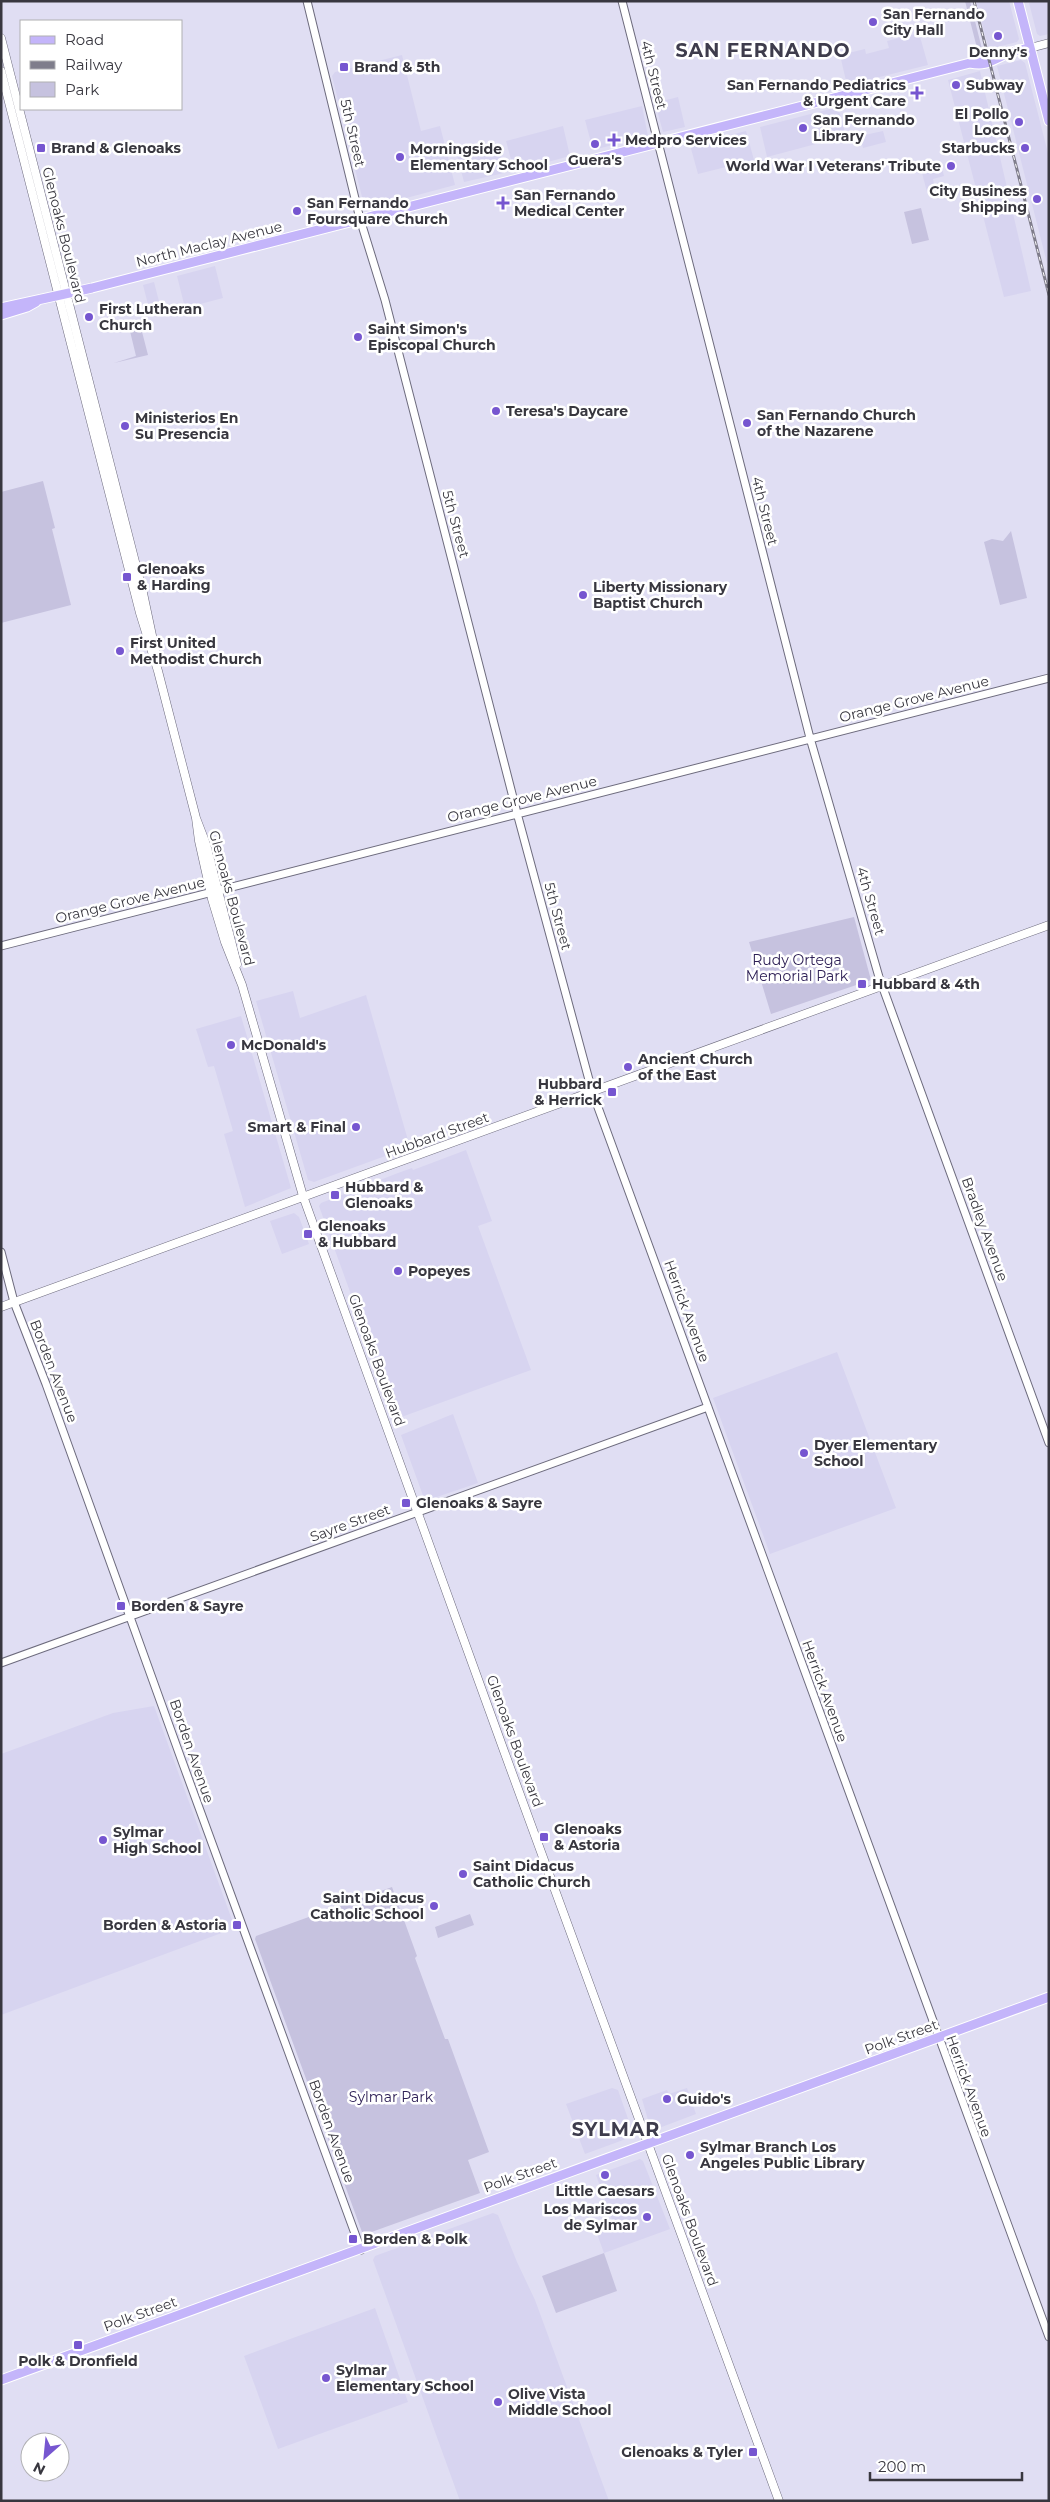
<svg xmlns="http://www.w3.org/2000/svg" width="1050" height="2502" font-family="Montserrat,sans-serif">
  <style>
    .built { fill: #d7d4f0 }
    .green { fill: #c6c2df }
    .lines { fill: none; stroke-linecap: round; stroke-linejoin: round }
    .tertiary-casing { stroke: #6d6b7d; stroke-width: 9 }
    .secondary-casing { stroke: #6d6b7d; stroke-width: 9 }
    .primary-casing { stroke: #fff; stroke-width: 11 }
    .tertiary { stroke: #fff; stroke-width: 7 }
    .secondary { stroke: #fff; stroke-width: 8 }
    .primary { stroke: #c4b5fa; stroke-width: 9 }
    .rail-casing { stroke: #7f7d8b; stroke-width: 3 }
    .rail { stroke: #fff; stroke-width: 1; stroke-dasharray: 4; stroke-linecap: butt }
    .poi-dot { fill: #7656d0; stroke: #fff; stroke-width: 2 }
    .labels { text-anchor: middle; stroke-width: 5; stroke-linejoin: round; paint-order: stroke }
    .poi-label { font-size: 14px; font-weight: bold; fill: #38373f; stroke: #fff; text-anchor: start }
    .street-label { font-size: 14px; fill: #38373f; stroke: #fff }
    .park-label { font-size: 14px; fill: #2e2056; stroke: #fff }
    .district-label { font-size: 19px; font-weight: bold; letter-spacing: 1px; fill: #3e3c4c; stroke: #fff }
  </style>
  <rect width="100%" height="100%" fill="#e0def3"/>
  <path class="built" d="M976 1H1009L1019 39 1017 42 989 49Z
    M1035 1H1049V34L1040 36 1037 34 1029 3Z
    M919 33 928 65 847 85 840 55 865 49 866 54 889 48 887 41Z
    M402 55 421 131 440 126 455 185 365 209 332 76 335 72Z
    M1021 60 1025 63 1049 157V271L997 66Z
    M980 71 1031 291 1004 297 948 80Z
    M678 97 685 127 663 132 655 103Z
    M642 106 648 136 593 150 585 120Z
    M838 107 846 136 767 157 760 127Z
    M563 126 570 156 514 171 506 141Z
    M746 131 754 160 698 174 690 145Z
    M883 131 886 142 863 148 860 136Z
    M498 145 504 173 464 182 457 155Z
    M941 164 944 176 933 179 935 190 927 192 921 169Z
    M215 266 223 298 185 308 177 276Z
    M154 282 162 313 151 316 143 285Z
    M293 991 300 1018 366 995 410 1147 314 1182 308 1180 256 1001Z
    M241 1016 291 1188 245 1207 224 1134 233 1131 214 1066 208 1067 196 1029Z
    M466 1150 492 1221 478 1226 531 1370 396 1419 319 1206 321 1203 398 1173 412 1168 413 1170Z
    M294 1213 299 1217 309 1244 282 1254 270 1221Z
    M837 1352 896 1508 770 1554 713 1398Z
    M453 1414 478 1483 425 1501 401 1435Z
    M154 1706 235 1928 1 2015V1754L113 1713Z
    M612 2088 618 2090 634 2136 585 2154 566 2104Z
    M687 2088 696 2114 659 2128 653 2121 648 2120 642 2099 667 2090 669 2094Z
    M640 2159 643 2161 670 2229 604 2253 596 2231 614 2225 596 2175Z
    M493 2213 498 2215 517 2262 535 2300 609 2501H460L373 2260 375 2256Z
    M375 2308 408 2402 278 2449 244 2356Z"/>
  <path class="green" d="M965 1H970L982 49 978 52Z
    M921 208 929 240 912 244 904 212Z
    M140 324 148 355 114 363 136 356 129 327Z
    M43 481 55 528 52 529 71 605 1 623V492Z
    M1011 531 1027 598 1000 605 984 542 992 539 1003 541Z
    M854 917 871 980 771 1014 749 942Z
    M392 1887 417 1956 415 1958 445 2039H448L489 2152 468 2160 480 2193 366 2234 362 2232 255 1939 256 1936Z
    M470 1914 474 1925 438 1938 435 1927Z
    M604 2253 617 2291 556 2313 542 2276Z"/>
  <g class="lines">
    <defs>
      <path id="tertiary" d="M307 1 360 219 385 300 517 813 592 1091 1049 2337
        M622 1 810 738 879 977 1049 1443
        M1 946 1049 678
        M1 1252 14 1302 46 1384 183 1764 361 2250
        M1 1663 708 1407"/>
      <path id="secondary" d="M1 38 143 593 157 659
        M1030 48 1049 43
        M1 71 140 613 158 671 196 818 206 844 237 964
        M196 818 199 841 212 899 225 942 242 985 303 1196 504 1751 779 2501
        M1 1307 1049 925"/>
      <path id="primary" d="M1018 1 1049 121
        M970 63C985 66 989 62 1002 56 1009 51 1021 50 1030 48
        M1 308 92 288 970 63C980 55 990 53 1002 55
        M1 315 27 307 36 302
        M1 2380 1049 1997"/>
    </defs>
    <use href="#tertiary" class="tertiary-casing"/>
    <use href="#secondary" class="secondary-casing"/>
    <use href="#primary" class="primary-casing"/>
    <use href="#tertiary" class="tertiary"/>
    <use href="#secondary" class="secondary"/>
    <use href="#primary" class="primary"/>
    <defs>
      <path id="rail" d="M974 1 1049 295"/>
    </defs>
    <use href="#rail" class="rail-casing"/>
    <use href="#rail" class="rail"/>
  </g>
  <g class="poi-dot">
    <circle cx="873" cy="22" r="5"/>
    <circle cx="998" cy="36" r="5"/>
    <rect x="339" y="62" width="10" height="10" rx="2.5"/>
    <circle cx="956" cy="85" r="5"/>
    <path d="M914.5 85.5h5v5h5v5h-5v5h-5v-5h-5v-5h5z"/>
    <circle cx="1019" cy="122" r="5"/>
    <circle cx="803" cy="128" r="5"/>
    <path d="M611.5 132.5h5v5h5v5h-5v5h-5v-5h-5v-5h5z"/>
    <circle cx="595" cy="144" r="5"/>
    <rect x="36" y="143" width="10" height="10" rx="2.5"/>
    <circle cx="1025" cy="148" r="5"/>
    <circle cx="400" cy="157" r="5"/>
    <circle cx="951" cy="166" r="5"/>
    <circle cx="1037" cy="199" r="5"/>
    <path d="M500.5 195.5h5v5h5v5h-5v5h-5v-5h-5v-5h5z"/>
    <circle cx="297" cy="211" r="5"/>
    <circle cx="89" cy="317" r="5"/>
    <circle cx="358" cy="337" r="5"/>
    <circle cx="496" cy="411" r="5"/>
    <circle cx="747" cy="423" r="5"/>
    <circle cx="125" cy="426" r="5"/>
    <rect x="122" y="572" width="10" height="10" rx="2.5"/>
    <circle cx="583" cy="595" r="5"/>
    <circle cx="120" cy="651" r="5"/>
    <rect x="857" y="979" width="10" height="10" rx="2.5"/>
    <circle cx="231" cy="1045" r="5"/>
    <circle cx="628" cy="1067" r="5"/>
    <rect x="607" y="1087" width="10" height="10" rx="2.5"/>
    <circle cx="356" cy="1127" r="5"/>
    <rect x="330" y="1190" width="10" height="10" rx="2.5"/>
    <rect x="303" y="1229" width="10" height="10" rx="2.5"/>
    <circle cx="398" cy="1271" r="5"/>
    <circle cx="804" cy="1453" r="5"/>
    <rect x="401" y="1498" width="10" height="10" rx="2.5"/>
    <rect x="116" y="1601" width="10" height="10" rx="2.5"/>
    <rect x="539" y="1832" width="10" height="10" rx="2.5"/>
    <circle cx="103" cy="1840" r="5"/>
    <circle cx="463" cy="1874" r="5"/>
    <circle cx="434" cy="1906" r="5"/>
    <rect x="232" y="1920" width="10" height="10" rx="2.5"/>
    <circle cx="667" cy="2099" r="5"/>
    <circle cx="690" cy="2155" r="5"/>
    <circle cx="605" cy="2175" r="5"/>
    <circle cx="647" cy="2217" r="5"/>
    <rect x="348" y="2234" width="10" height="10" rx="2.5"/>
    <rect x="73" y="2340" width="10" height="10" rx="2.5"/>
    <circle cx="326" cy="2378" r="5"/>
    <circle cx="498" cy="2402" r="5"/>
    <rect x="748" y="2447" width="10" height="10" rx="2.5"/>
  </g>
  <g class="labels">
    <g class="poi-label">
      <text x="883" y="19">San Fernando<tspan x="883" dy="16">City Hall</tspan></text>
      <text x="998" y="57" text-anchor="middle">Denny's</text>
      <text x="354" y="72">Brand &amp; 5th</text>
      <text x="906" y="90" text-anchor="end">San Fernando Pediatrics<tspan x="906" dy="16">&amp; Urgent Care</tspan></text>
      <text x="966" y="90">Subway</text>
      <text x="1009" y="119" text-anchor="end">El Pollo<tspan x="1009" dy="16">Loco</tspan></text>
      <text x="813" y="125">San Fernando<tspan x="813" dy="16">Library</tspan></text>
      <text x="625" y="145">Medpro Services</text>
      <text x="51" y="153">Brand &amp; Glenoaks</text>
      <text x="1015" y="153" text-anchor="end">Starbucks</text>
      <text x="410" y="154">Morningside<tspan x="410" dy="16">Elementary School</tspan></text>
      <text x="595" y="165" text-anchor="middle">Guera's</text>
      <text x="941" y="171" text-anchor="end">World War I Veterans' Tribute</text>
      <text x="1027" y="196" text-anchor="end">City Business<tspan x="1027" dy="16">Shipping</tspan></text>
      <text x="514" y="200">San Fernando<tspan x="514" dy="16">Medical Center</tspan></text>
      <text x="307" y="208">San Fernando<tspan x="307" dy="16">Foursquare Church</tspan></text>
      <text x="99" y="314">First Lutheran<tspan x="99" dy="16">Church</tspan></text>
      <text x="368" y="334">Saint Simon's<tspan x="368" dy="16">Episcopal Church</tspan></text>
      <text x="506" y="416">Teresa's Daycare</text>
      <text x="757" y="420">San Fernando Church<tspan x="757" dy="16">of the Nazarene</tspan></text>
      <text x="135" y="423">Ministerios En<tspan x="135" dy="16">Su Presencia</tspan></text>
      <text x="137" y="574">Glenoaks<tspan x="137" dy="16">&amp; Harding</tspan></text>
      <text x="593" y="592">Liberty Missionary<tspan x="593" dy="16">Baptist Church</tspan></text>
      <text x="130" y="648">First United<tspan x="130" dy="16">Methodist Church</tspan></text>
      <text x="872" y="989">Hubbard &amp; 4th</text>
      <text x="241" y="1050">McDonald's</text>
      <text x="638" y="1064">Ancient Church<tspan x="638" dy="16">of the East</tspan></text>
      <text x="602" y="1089" text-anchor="end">Hubbard<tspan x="602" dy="16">&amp; Herrick</tspan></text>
      <text x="346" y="1132" text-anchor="end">Smart &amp; Final</text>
      <text x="345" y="1192">Hubbard &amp;<tspan x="345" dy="16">Glenoaks</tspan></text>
      <text x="318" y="1231">Glenoaks<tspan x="318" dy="16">&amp; Hubbard</tspan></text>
      <text x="408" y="1276">Popeyes</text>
      <text x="814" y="1450">Dyer Elementary<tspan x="814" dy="16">School</tspan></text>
      <text x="416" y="1508">Glenoaks &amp; Sayre</text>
      <text x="131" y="1611">Borden &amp; Sayre</text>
      <text x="554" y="1834">Glenoaks<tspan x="554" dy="16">&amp; Astoria</tspan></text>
      <text x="113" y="1837">Sylmar<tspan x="113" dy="16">High School</tspan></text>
      <text x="473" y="1871">Saint Didacus<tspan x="473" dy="16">Catholic Church</tspan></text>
      <text x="424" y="1903" text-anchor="end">Saint Didacus<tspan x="424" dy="16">Catholic School</tspan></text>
      <text x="227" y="1930" text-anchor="end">Borden &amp; Astoria</text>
      <text x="677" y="2104">Guido's</text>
      <text x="700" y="2152">Sylmar Branch Los<tspan x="700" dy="16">Angeles Public Library</tspan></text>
      <text x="605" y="2196" text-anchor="middle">Little Caesars</text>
      <text x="637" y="2214" text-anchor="end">Los Mariscos<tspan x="637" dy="16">de Sylmar</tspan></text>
      <text x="363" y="2244">Borden &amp; Polk</text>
      <text x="78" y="2366" text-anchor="middle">Polk &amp; Dronfield</text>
      <text x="336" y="2375">Sylmar<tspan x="336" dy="16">Elementary School</tspan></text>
      <text x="508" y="2399">Olive Vista<tspan x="508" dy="16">Middle School</tspan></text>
      <text x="743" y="2457" text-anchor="end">Glenoaks &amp; Tyler</text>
    </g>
    <g class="street-label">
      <text transform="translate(654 75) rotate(76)" y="5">4th Street</text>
      <text transform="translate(353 133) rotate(77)" y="5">5th Street</text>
      <text transform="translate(64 235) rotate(76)" y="5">Glenoaks Boulevard</text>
      <text transform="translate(209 244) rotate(-14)" y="5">North Maclay Avenue</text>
      <text transform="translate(765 511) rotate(76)" y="5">4th Street</text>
      <text transform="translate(456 524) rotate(75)" y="5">5th Street</text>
      <text transform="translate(914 699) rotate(-14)" y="5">Orange Grove Avenue</text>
      <text transform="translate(522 799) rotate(-14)" y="5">Orange Grove Avenue</text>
      <text transform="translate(232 898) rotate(75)" y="5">Glenoaks Boulevard</text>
      <text transform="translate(130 900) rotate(-14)" y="5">Orange Grove Avenue</text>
      <text transform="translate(871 901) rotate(74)" y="5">4th Street</text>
      <text transform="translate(558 916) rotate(75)" y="5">5th Street</text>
      <text transform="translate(437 1135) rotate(-20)" y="5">Hubbard Street</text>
      <text transform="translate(985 1229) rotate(70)" y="5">Bradley Avenue</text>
      <text transform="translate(687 1311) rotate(70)" y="5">Herrick Avenue</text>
      <text transform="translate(377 1360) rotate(70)" y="5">Glenoaks Boulevard</text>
      <text transform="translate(54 1371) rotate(69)" y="5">Borden Avenue</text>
      <text transform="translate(350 1523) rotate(-20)" y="5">Sayre Street</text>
      <text transform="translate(825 1691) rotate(70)" y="5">Herrick Avenue</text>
      <text transform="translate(515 1741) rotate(70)" y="5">Glenoaks Boulevard</text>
      <text transform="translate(192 1751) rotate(71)" y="5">Borden Avenue</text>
      <text transform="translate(901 2037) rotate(-20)" y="5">Polk Street</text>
      <text transform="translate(969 2086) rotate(70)" y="5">Herrick Avenue</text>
      <text transform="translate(332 2131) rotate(70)" y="5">Borden Avenue</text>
      <text transform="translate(520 2175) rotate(-20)" y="5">Polk Street</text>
      <text transform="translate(690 2220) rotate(70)" y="5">Glenoaks Boulevard</text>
      <text transform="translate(140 2314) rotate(-20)" y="5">Polk Street</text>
    </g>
    <g class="park-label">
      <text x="797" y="965">Rudy Ortega<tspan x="797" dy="16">Memorial Park</tspan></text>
      <text x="391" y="2102">Sylmar Park</text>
    </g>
    <g class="district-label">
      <text x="763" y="57">SAN FERNANDO</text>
      <text x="616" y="2136">SYLMAR</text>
    </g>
  </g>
  <rect width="1050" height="2502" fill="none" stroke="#38373f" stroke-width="5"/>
  <rect x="20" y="20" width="162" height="90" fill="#ffffff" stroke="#afafb2"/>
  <rect x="30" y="36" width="25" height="8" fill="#c4b5fa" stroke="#afafb2"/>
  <text x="65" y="45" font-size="15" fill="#38373f">Road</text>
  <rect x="30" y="61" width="25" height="8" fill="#7f7d8b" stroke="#afafb2"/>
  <text x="65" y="70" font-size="15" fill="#38373f">Railway</text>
  <rect x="30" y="82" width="25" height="15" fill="#c6c2df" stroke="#afafb2"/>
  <text x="65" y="95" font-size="15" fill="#38373f">Park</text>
  <g transform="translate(45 2457) rotate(207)"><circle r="24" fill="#ffffff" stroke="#afafb2"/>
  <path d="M0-4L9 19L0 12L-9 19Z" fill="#7656d0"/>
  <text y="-8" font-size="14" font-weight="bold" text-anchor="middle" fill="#38373f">N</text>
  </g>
  <path d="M870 2472v8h152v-8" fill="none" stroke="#38373f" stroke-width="2.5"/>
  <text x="878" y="2472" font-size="15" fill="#38373f" stroke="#ffffff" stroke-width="4" paint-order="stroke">200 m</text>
</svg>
